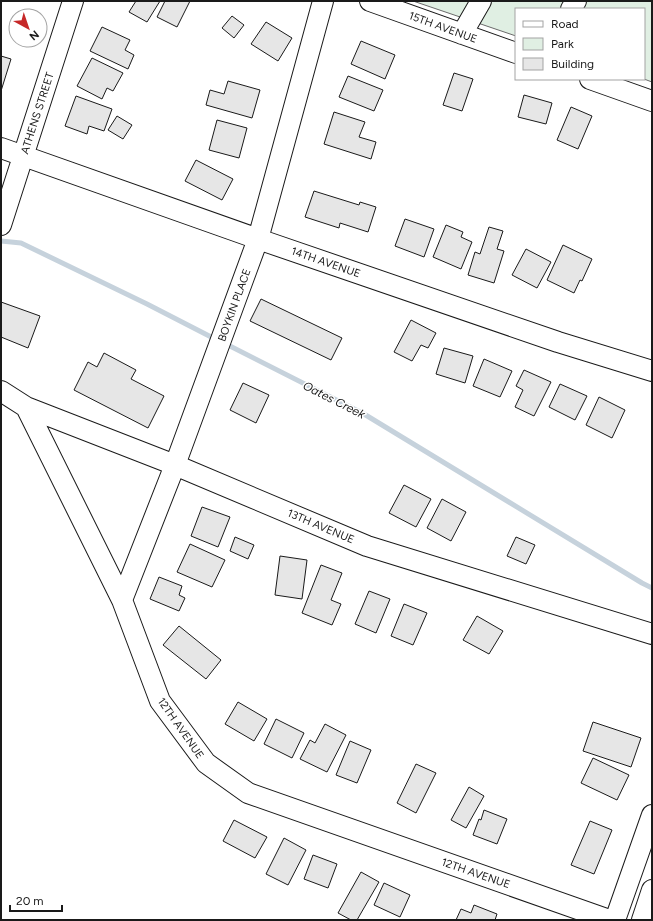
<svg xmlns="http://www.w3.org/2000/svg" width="653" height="921" font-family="Figtree,sans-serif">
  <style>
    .green { fill: #e0efe3; stroke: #6a6a6a }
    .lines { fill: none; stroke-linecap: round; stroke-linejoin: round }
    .stream { stroke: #c6d2dc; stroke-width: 5 }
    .building { fill: #e6e6e6; stroke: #1a1a1a }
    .minor-casing { stroke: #1a1a1a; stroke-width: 22 }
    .minor { stroke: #fff; stroke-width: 20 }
    .labels { text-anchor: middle; stroke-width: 3; stroke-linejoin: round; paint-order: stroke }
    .street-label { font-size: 11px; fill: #1a1a1a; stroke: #fff }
    .water-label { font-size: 12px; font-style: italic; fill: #1a1a1a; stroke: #fff }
  </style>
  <rect width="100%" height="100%" fill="#fff"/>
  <path class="green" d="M413 1H652V82L644 79V9H516V36Z"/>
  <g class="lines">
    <path class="stream" d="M1 241 21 243 147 304 217 340
      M224 343 364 414 642 583 652 588"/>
  </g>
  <path class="building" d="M136 1H160L147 22 129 12Z
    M165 1H190L177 27 157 17Z
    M232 16 244 25 234 38 222 28Z
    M266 22 292 38 278 61 251 44Z
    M102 27 130 40 125 50 134 55 128 69 90 51Z
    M361 41 395 55 385 79 351 64Z
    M1 56 11 59 1 91Z
    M92 58 123 73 113 91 107 88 102 99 77 86Z
    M454 73 473 79 462 111 443 105Z
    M348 76 383 90 374 111 339 97Z
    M228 81 260 90 252 118 206 105 210 90 224 94Z
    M524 95 552 103 546 124 518 117Z
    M76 96 112 109 104 131 89 126 87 134 65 126Z
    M571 107 592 116 578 149 557 140Z
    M334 112 365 122 359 137 376 142 371 159 324 144Z
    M117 116 132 125 123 139 108 130Z
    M217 120 247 128 239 158 209 150Z
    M196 160 233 179 222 200 185 181Z
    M314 191 359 205 360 202 376 207 368 232 340 223 339 228 305 217Z
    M405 219 434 229 424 257 395 246Z
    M446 225 463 232 461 237 472 242 461 269 433 257Z
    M489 227 503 231 497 249 504 251 494 283 468 275 475 252 480 254Z
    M563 245 592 259 582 281 580 280 574 293 547 280Z
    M526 249 551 262 537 288 512 275Z
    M261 299 342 338 331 360 250 321Z
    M1 302 40 316 28 348 1 337Z
    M411 320 436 333 428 348 421 345 412 361 394 352Z
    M444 348 473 356 465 383 436 374Z
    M104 353 136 370 131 379 164 396 148 428 74 390 88 362 97 367Z
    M484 359 512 371 500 397 473 386Z
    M524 370 551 382 534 416 515 407 523 390 516 386Z
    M243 383 269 395 256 423 230 410Z
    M560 384 587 396 575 420 549 407Z
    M599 397 625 410 612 438 586 425Z
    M404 485 431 499 416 527 389 513Z
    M442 499 466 512 451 541 427 528Z
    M202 507 230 517 218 547 191 536Z
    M235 537 254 545 248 559 230 551Z
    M516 537 535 545 526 564 507 556Z
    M190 544 225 560 212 587 177 572Z
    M280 556 307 560 302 599 275 595Z
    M321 565 342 573 331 600 341 604 332 625 302 613Z
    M159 577 182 586 179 595 185 598 179 611 150 599Z
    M369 591 390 599 376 633 355 624Z
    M404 604 427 613 413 645 391 636Z
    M477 616 503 631 489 654 463 640Z
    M179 626 221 660 206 679 163 645Z
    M238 702 267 719 254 741 225 724Z
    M276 719 304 733 292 758 264 744Z
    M593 722 641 738 631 767 583 751Z
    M325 724 346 735 327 772 300 759 310 740 315 743Z
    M350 741 371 750 357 783 336 775Z
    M593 758 629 775 617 800 581 783Z
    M416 764 436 773 416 813 397 803Z
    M469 787 484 796 466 828 451 820Z
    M484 810 507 819 497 844 473 835 479 819 481 820Z
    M234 820 267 837 255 858 223 841Z
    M590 821 612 830 594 874 571 865Z
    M284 838 306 850 288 885 266 874Z
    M313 855 337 864 328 888 304 879Z
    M361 872 379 882 357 920H351L338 913Z
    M384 883 410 895 400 917 374 905Z
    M474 905 497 914 495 920H456L461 909 471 913Z"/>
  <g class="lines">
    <defs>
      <path id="minor" d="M370 1 516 53
        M571 9 576 1
        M462 34 481 1
        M590 79 652 101
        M1 148 258 239 558 342 652 371
        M1 225 73 1
        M1 391 26 407 175 465 367 546 652 634
        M26 407 122 600 160 701 206 763 248 793 609 920
        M122 600 175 465 258 239 323 1
        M615 920 652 815
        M642 920 652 890"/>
    </defs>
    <use href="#minor" class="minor-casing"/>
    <use href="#minor" class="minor"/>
  </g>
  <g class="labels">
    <g class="street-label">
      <text transform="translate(443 27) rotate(20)" y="4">15TH AVENUE</text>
      <text transform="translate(37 113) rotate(-72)" y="4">ATHENS STREET</text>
      <text transform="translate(326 262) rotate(19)" y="4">14TH AVENUE</text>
      <text transform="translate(234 305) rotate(-70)" y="4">BOYKIN PLACE</text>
      <text transform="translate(321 526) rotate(23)" y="4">13TH AVENUE</text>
      <text transform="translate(181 728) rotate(55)" y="4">12TH AVENUE</text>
      <text transform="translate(476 873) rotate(19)" y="4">12TH AVENUE</text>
    </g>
    <g class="water-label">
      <text transform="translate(334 400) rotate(27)" y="4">Oates Creek</text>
    </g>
  </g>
  <rect width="653" height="921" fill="none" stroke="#1a1a1a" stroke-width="4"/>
  <rect x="515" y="8" width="130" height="72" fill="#ffffff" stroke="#a3a3a3"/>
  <rect x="523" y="21" width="20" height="6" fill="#ffffff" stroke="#a3a3a3"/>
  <text x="551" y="28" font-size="12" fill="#1a1a1a">Road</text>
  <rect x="523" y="38" width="20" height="12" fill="#e0efe3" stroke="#a3a3a3"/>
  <text x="551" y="48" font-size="12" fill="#1a1a1a">Park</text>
  <rect x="523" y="58" width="20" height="12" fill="#e6e6e6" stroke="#a3a3a3"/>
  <text x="551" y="68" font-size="12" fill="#1a1a1a">Building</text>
  <g transform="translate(28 28) rotate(140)"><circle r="19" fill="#ffffff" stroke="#a3a3a3"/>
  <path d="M0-3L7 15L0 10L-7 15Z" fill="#c62828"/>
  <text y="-6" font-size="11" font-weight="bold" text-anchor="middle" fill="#1a1a1a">N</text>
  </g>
  <path d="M10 905v6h52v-6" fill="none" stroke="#1a1a1a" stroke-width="2"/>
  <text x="16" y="905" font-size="12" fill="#1a1a1a" stroke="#ffffff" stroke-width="3" paint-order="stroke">20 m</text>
</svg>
